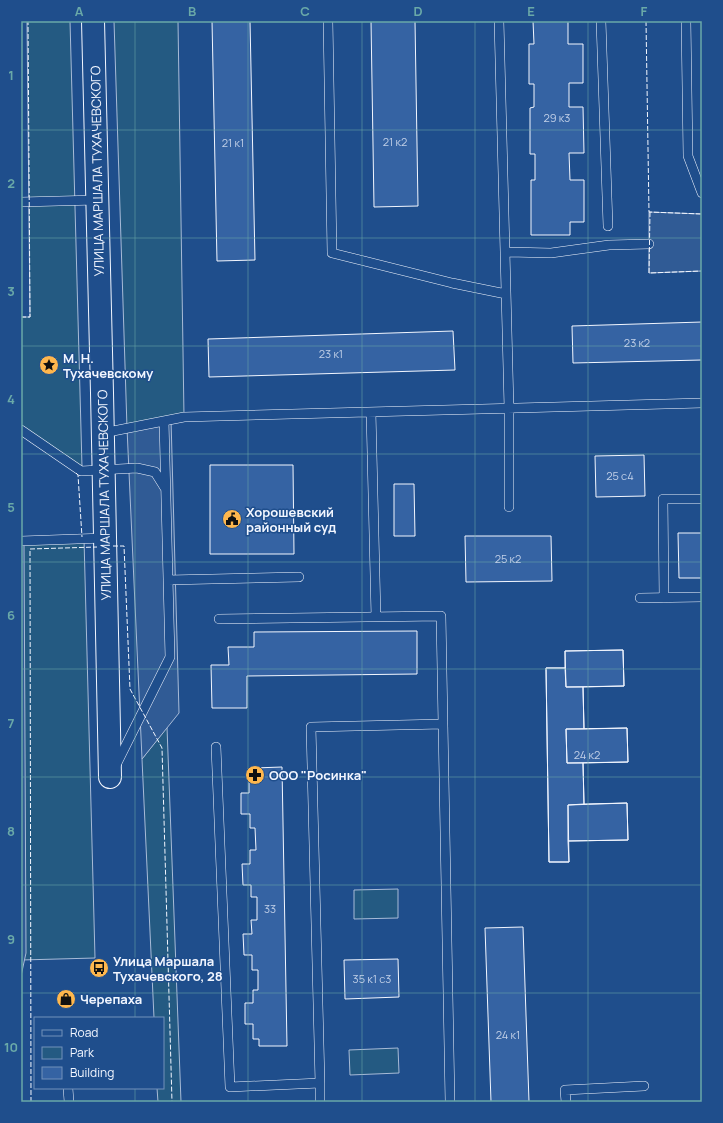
<svg xmlns="http://www.w3.org/2000/svg" width="723" height="1123" font-family="Manrope,sans-serif">
  <style>
    .green { fill: #245a82; stroke: #a8bbd7 }
    .parking { fill: #305b95; stroke: #a8bbd7 }
    .building { fill: #3563a3; stroke: #f2f6ff }
    .lines { fill: none; stroke-linecap: round; stroke-linejoin: round }
    .lane-casing { stroke: #f2f6ff; stroke-width: 10 }
    .secondary-casing { stroke: #f2f6ff; stroke-width: 24 }
    .lane { stroke: #1f4e8c; stroke-width: 9 }
    .secondary { stroke: #1f4e8c; stroke-width: 22 }
    .fence { stroke: #f2f6ff; stroke-width: 1; stroke-dasharray: 5 2; stroke-linecap: butt }
    .grid { fill: none; stroke: #6aa9a8; stroke-width: 1; stroke-opacity: 0.55 }
    .labels { text-anchor: middle; stroke-width: 3; stroke-linejoin: round; paint-order: stroke }
    .number-label { font-size: 11px; fill: #c3d1e8 }
    .street-label { font-size: 13px; fill: #f2f6ff; stroke: #1f4e8c }
    .poi-label { font-size: 13px; font-weight: bold; fill: #f2f6ff; stroke: #1f4e8c; text-anchor: start }
    .neatline { fill: none; stroke: #6aa9a8; stroke-width: 1.5 }
    .grid-label { font-size: 13px; text-anchor: middle; font-weight: bold; fill: #6aa9a8 }
  </style>
  <rect width="100%" height="100%" fill="#1f4e8c"/>
  <path class="green" d="M27 21H70L82 467 21 425V317H30Z
    M114 21H178L184 417 127 428Z
    M84 539 95 958 21 960V541Z
    M167 727 181 1102H158L157 1088H163V1018H154L142 759Z
    M398 889V918L354 919V890Z
    M398 1048 399 1073 350 1075 349 1050Z"/>
  <path class="parking" d="M649 212 702 214V271L649 273Z
    M171 419 179 713 142 759 127 428Z
    M21 541H24L26 953 21 976Z"/>
  <path class="building" d="M212 21H250L255 260 217 261Z
    M371 21H415L418 206 374 207Z
    M533 21H568V44H583V83H569V107H583L584 153H569L570 180H584V222H570V235H531V180H535V154H530V108L534 107V84H529V44H534Z
    M702 322V360L573 363 572 326Z
    M453 331 455 370 209 377 208 339Z
    M644 455 645 496 596 497 595 456Z
    M210 465H293L294 554H210Z
    M394 484H414L415 536H394Z
    M678 533H702V578H679Z
    M465 536H551L552 581 466 582Z
    M417 631V674L247 676V708H212L211 665H229L228 647H254V632Z
    M623 650 624 686 583 687 584 729 627 728 628 762 583 763 584 804 627 803 628 840 568 841 569 862H549L546 668H565V651Z
    M623 650 624 686 566 687 565 651Z
    M546 668H565L566 687H583L584 729H566L567 763H583L584 804 568 805 569 862H549Z
    M627 728 628 762 567 763 566 729Z
    M282 767 287 1046H259V1039H253V1024H245V1003H253V990H258V970H252V955H244L243 934H252L251 920H257V897H251V885H243L242 864H250V850H256L255 828H250V814H241V793H249V779L255 778 254 768Z
    M627 803 628 840 568 841V805Z
    M523 927 529 1102H491L485 928Z
    M398 959 399 997 345 999 344 960Z"/>
  <g class="lines">
    <defs>
      <path id="lane" d="M328 21 332 253 452 283 506 294
        M499 21 505 252
        M601 21 608 226
        M686 21 688 156 702 193
        M21 202 97 200
        M371 412 376 617
        M21 430 81 471 137 468 155 472 165 488
        M103 433 184 417 702 403
        M509 507V408L505 252 551 253 609 245 649 244
        M21 541 105 538
        M168 580 299 577
        M640 598 702 597
        M664 598 663 499H702
        M219 619 441 616 450 1102
        M216 747 230 1087 320 1083V1102
        M116 765 170 657 164 421
        M320 1083 311 727 443 724
        M68 1088 69 1102
        M566 1102 565 1090 644 1086"/>
      <path id="secondary" d="M93 21 102 393 110 777"/>
    </defs>
    <use href="#lane" class="lane-casing"/>
    <use href="#secondary" class="secondary-casing"/>
    <use href="#lane" class="lane"/>
    <use href="#secondary" class="secondary"/>
    <path class="fence" d="M646 21 649 212 702 214
      M650 212 649 273 702 271
      M21 317H30L28 21
      M76 473 78 475 82 537
      M113 546H124L130 689 162 748 172 1102
      M31 1102 30 549 97 547"/>
  </g>
  <path class="grid" d="M135 21V1018M248 21V1102M362 21V1102M475 21V1102M588 21V1102M21 130H702M21 238H702M21 346H702M21 454H702M21 562H702M21 669H702M21 777H702M21 885H702M21 993H702M135 1088V1102"/>
  <defs>
    <symbol id="sight-disc" viewBox="-11 -11 22 22"><circle r="9.5" fill="#ffb74d" stroke="#1f4e8c"/><path d="M0-6L1.8-2.2L6-1.7L2.9 1.2L3.7 5.4L0 3.3L-3.7 5.4L-2.9 1.2L-6-1.7L-1.8-2.2Z" fill="#111"/></symbol>
    <symbol id="civic-disc" viewBox="-11 -11 22 22"><circle r="9.5" fill="#ffb74d" stroke="#1f4e8c"/><path d="M-.6-6.5H3V-4.5H.6V-3L4-1V1h2V6H-6V1h2V-1L-.6-3ZM-1.2 2.5V6h2.4V2.5Z" fill="#111"/></symbol>
    <symbol id="pharmacy-disc" viewBox="-11 -11 22 22"><circle r="9.5" fill="#ffb74d" stroke="#1f4e8c"/><path d="M-2-6h4v4h4v4h-4v4h-4v-4h-4v-4h4Z" fill="#111"/></symbol>
    <symbol id="bus-disc" viewBox="-11 -11 22 22"><circle r="9.5" fill="#ffb74d" stroke="#1f4e8c"/><path d="M-5-6H5V4H4V6H2V4H-2V6H-4V4H-5ZM-3.5-4V0h7V-4ZM-3.5 1.2v1.5H-2V1.2ZM2 1.2v1.5H3.5V1.2Z" fill="#111"/></symbol>
    <symbol id="shop-disc" viewBox="-11 -11 22 22"><circle r="9.5" fill="#ffb74d" stroke="#1f4e8c"/><path d="M-5-2.5h2.3a2.7 3.5 0 0 1 5.4 0H5L5.5 6h-11ZM-1.5-2.5h3a1.5 2.3 0 0 0-3 0Z" fill="#111"/></symbol>
  </defs>
  <g fill-rule="evenodd">
    <use href="#sight-disc" x="38" y="354" width="22" height="22"/>
    <use href="#civic-disc" x="221" y="508" width="22" height="22"/>
    <use href="#pharmacy-disc" x="244" y="764" width="22" height="22"/>
    <use href="#bus-disc" x="88" y="957" width="22" height="22"/>
    <use href="#shop-disc" x="55" y="988" width="22" height="22"/>
  </g>
  <g class="labels">
    <g class="number-label">
      <text x="557" y="122">29 к3</text>
      <text x="395" y="146">21 к2</text>
      <text x="233" y="147">21 к1</text>
      <text x="637" y="347">23 к2</text>
      <text x="331" y="358">23 к1</text>
      <text x="620" y="480">25 с4</text>
      <text x="508" y="563">25 к2</text>
      <text x="587" y="759">24 к2</text>
      <text x="270" y="913">33</text>
      <text x="372" y="983">35 к1 с3</text>
      <text x="508" y="1039">24 к1</text>
    </g>
    <g class="street-label">
      <text transform="translate(97 171) rotate(-91)" y="5">УЛИЦА МАРШАЛА ТУХАЧЕВСКОГО</text>
      <text transform="translate(104 495) rotate(-91)" y="5">УЛИЦА МАРШАЛА ТУХАЧЕВСКОГО</text>
    </g>
    <g class="poi-label">
      <text x="63" y="363">М. Н.<tspan x="63" dy="15">Тухачевскому</tspan></text>
      <text x="246" y="517">Хорошевский<tspan x="246" dy="15">районный суд</tspan></text>
      <text x="269" y="780">ООО "Росинка"</text>
      <text x="113" y="966">Улица Маршала<tspan x="113" dy="15">Тухачевского, 28</tspan></text>
      <text x="80" y="1004">Черепаха</text>
    </g>
  </g>
  <rect width="723" height="1123" fill="none" stroke="#1f4e8c" stroke-width="44"/>
  <rect x="34" y="1017" width="130" height="72" fill="#1f4e8c" stroke="#7391ba"/>
  <rect x="42" y="1030" width="20" height="6" fill="#1f4e8c" stroke="#7391ba"/>
  <text x="70" y="1037" font-size="12" fill="#f2f6ff">Road</text>
  <rect x="42" y="1047" width="20" height="12" fill="#245a82" stroke="#7391ba"/>
  <text x="70" y="1057" font-size="12" fill="#f2f6ff">Park</text>
  <rect x="42" y="1067" width="20" height="12" fill="#3563a3" stroke="#7391ba"/>
  <text x="70" y="1077" font-size="12" fill="#f2f6ff">Building</text>
  <rect x="22" y="22" width="679" height="1079" class="neatline"/>
  <g class="grid-label">
    <text x="79" y="16">A</text>
    <text x="192" y="16">B</text>
    <text x="305" y="16">C</text>
    <text x="418" y="16">D</text>
    <text x="531" y="16">E</text>
    <text x="644" y="16">F</text>
    <text x="11" y="80">1</text>
    <text x="11" y="188">2</text>
    <text x="11" y="296">3</text>
    <text x="11" y="404">4</text>
    <text x="11" y="512">5</text>
    <text x="11" y="620">6</text>
    <text x="11" y="728">7</text>
    <text x="11" y="836">8</text>
    <text x="11" y="944">9</text>
    <text x="11" y="1052">10</text>
  </g>
</svg>
